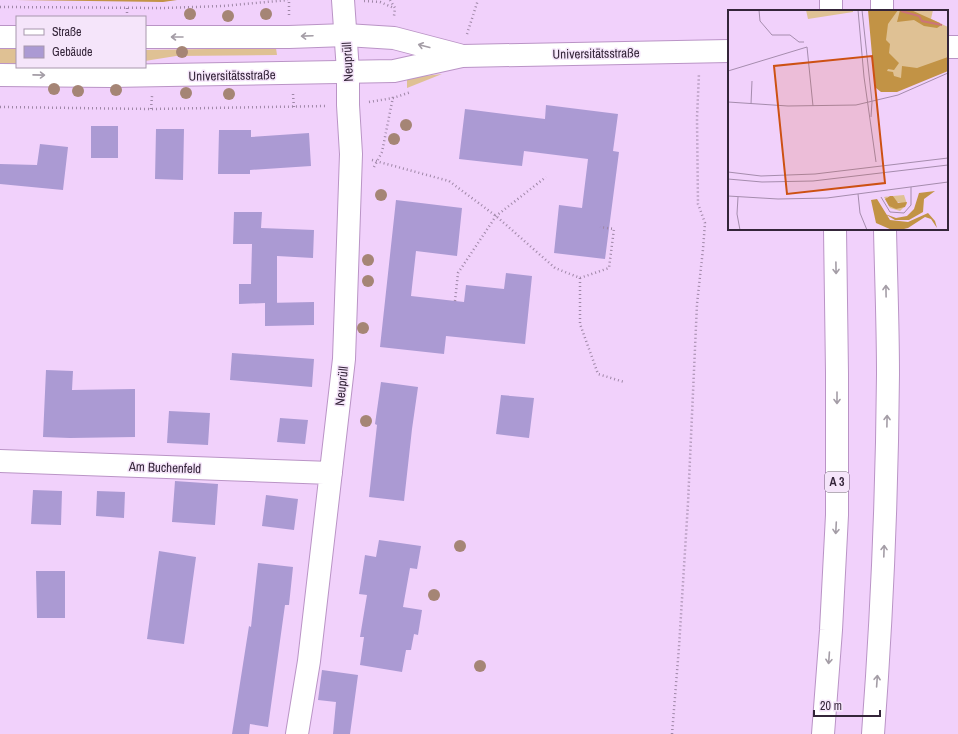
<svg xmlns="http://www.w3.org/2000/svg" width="958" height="734" font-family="'Archivo Narrow',sans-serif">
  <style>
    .green { fill: #dfc194 }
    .forest { fill: #c29345 }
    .building { fill: #ab9ad3 }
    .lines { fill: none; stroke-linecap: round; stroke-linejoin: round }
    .street-casing { stroke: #ba94c6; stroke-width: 24 }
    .secondary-casing { stroke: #ba94c6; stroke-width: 24 }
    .highway-casing { stroke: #ba94c6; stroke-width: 24 }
    .path { stroke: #9f87a7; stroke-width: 2.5; stroke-dasharray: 1 3; stroke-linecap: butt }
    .street { stroke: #fff; stroke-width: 22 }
    .secondary { stroke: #fff; stroke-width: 22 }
    .highway { stroke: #fff; stroke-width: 22 }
    .tree { fill: #a58575 }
    .oneway { stroke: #a49da6 }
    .labels { text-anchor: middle; stroke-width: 3; stroke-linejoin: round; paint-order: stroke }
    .shield { fill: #f5e5fa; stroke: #6e5f73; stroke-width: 1 }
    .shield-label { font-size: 12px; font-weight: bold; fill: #342539 }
    .street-label { font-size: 13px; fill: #342539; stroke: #f5e5fa }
    .inset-river { fill: none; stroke: #cc7478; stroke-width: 2 }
    .inset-road { fill: none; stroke: #a58cad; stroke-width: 1 }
    .view { fill: #cd5113; fill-opacity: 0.15; stroke: #cd5113; stroke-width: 2 }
    .inset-edge { fill: none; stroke: #342539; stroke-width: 2 }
  </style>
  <rect width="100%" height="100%" fill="#f1d1fb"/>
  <path class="green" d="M276 48 277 55 176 56 145 61V50Z
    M0 49H17V66H0Z
    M442 74 407 88V78Z"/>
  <path class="forest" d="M16 0H177L163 2Z"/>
  <path class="building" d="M546 105 618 114 613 151 619 152 605 259 554 253 559 205 582 208 588 159 524 151 522 166 459 159 465 109 545 119Z
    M91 126H118V158H91Z
    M156 129H184L183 180 155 179Z
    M219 130H251V137L309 133 311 166 250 170V174H218Z
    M40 144 68 147 63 190 0 184V164L37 165Z
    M396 200 462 208 457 256 416 251 411 296 464 302 466 285 504 289 506 273 532 276 525 344 446 336 444 354 380 347Z
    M234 212H262L261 228 314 230 313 258 277 256V303H266L314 302V325L265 326V303L239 304V284H251L252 244H233Z
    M232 353 314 359 312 387 230 380Z
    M46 370 73 371 72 390 135 389V437L70 438 43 437Z
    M381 382 418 387 412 429 404 501 369 497 377 425 375 424Z
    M501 395 534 398 529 438 496 434Z
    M169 411 210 413 208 445 167 443Z
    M280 418 308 420 305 444 277 442Z
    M175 481 218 484 215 525 172 522Z
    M33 490 62 491 61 525 31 524Z
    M97 491 125 492 124 518 96 516Z
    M266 495 298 499 294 530 262 526Z
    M379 540 421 546 417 569 410 568 403 607 422 610 418 635 414 634 411 650H406L402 672 360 665 364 637H360L367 595 359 594 365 555 376 557Z
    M159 551 196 557 184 644 147 639Z
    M258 563 293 567 289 605H285L268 727 250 724 249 734H232L249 626 251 627Z
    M36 571H65V618H37Z
    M322 670 358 675 350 734H333L336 702 318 700Z"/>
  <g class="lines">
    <defs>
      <path id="street" d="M0 461 331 473
        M297 734 309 661 344 359 351 154 348 105V71L343 0"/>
      <path id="secondary" d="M0 37H17
        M145 37H289L346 35 394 38 459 55
        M947 47H958
        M0 75 110 76 394 71 462 56 729 51"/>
      <path id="highway" d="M831 0V11
        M882 0V11
        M823 734 831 630 837 515V373L835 229
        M873 734C882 614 887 494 888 374 888 326 886 277 885 229"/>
    </defs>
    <use href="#street" class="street-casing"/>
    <use href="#secondary" class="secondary-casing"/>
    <use href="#highway" class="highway-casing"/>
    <path class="path" d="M390 0 395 8 394 16
      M364 1 380 2 394 8
      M0 7 164 8 223 6 288 0
      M127 8V17
      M289 15V0
      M467 34 478 0
      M293 94 294 108
      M369 102 393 98 411 92
      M0 107 151 109 326 106
      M151 109 152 96
      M372 160 449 181 496 216 555 268 580 278 609 268 614 229 600 227
      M374 167 382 152 393 97
      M580 278V324L598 374 624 382
      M455 301 458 273 496 216 546 177
      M672 734 679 647 688 503 697 304 703 249 705 223 698 204 697 118 699 73"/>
    <use href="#street" class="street"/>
    <use href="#secondary" class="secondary"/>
    <use href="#highway" class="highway"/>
  </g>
  <g class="tree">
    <circle cx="190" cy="14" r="6"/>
    <circle cx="266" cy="14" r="6"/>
    <circle cx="228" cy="16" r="6"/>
    <circle cx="182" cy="52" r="6"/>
    <circle cx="54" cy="89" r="6"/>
    <circle cx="116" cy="90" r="6"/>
    <circle cx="78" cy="91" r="6"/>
    <circle cx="186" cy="93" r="6"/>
    <circle cx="229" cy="94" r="6"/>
    <circle cx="406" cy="125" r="6"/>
    <circle cx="394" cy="139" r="6"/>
    <circle cx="381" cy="195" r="6"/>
    <circle cx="368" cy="260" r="6"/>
    <circle cx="368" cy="281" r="6"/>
    <circle cx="363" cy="328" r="6"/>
    <circle cx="366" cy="421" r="6"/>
    <circle cx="460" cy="546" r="6"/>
    <circle cx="434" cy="595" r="6"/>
    <circle cx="480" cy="666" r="6"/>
  </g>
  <defs><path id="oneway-shaft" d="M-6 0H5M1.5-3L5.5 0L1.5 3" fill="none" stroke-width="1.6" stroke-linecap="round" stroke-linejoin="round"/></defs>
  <g class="oneway">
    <use href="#oneway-shaft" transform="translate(307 36) rotate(178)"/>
    <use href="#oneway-shaft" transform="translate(177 37) rotate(-180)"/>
    <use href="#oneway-shaft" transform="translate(424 46) rotate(-165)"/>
    <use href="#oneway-shaft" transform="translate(39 75) rotate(1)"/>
    <use href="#oneway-shaft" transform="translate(836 268) rotate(89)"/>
    <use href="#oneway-shaft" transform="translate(886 291) rotate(-91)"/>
    <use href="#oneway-shaft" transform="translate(837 398) rotate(90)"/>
    <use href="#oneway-shaft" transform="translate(887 421) rotate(-89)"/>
    <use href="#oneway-shaft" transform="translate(836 528) rotate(93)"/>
    <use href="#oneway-shaft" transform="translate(884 551) rotate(-88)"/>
    <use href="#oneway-shaft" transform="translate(829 658) rotate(94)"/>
    <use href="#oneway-shaft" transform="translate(877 681) rotate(-86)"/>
  </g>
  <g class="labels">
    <rect class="shield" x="825" y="472" width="24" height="20" rx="3"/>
    <g class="shield-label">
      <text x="837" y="486">A 3</text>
    </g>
    <g class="street-label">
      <text transform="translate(596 53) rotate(-1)" y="5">Universitätsstraße</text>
      <text transform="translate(347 62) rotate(-93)" y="5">Neuprüll</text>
      <text transform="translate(232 75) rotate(-1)" y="5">Universitätsstraße</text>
      <text transform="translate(341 386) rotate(-84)" y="5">Neuprüll</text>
      <text transform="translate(165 467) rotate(2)" y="5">Am Buchenfeld</text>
    </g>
  </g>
  <g transform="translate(728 10)">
    <rect width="220" height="220" fill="#f1d1fb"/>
    <path d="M78 0H125V2L80 9ZM160 0H205L203 9 220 17V56L168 72 153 64ZM176 185 179 194 172 201 162 198 156 187 162 186 159 187 168 199 174 193 168 192 165 186Z" fill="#dfc194"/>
    <path d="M140 0H170L160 14 158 30 162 34 161 43 171 53 166 60 160 59 159 61 165 62 166 66 173 68 174 56 189 58 220 47V61L169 82H153L148 78 146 67ZM172 0H183L212 13V16L209 18 196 16 186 10 169 12ZM207 181 196 189 195 202 181 210H167L157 204 168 208 179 206 186 199 191 183ZM162 186H165L170 193 179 192 177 197 168 199 161 196 157 189ZM149 189 162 210 180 212 200 203 207 211 209 218 203 209 197 207 180 218 172 220H164L148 213 143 190Z" fill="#c29345"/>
    <path class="inset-river" d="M173 1 191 6 194 11 214 15"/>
    <path class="inset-road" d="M31 0 32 11 44 25H62L71 32H76M130 0 136 67 148 152M134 0 144 92 143 107M0 61 79 37 85 96M0 92 60 96 128 95 170 85 220 63M23 94 24 71M0 162 33 166 87 164 220 148M0 169 34 172 85 171 220 155M130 184 132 203 139 220M0 186 50 189 99 188 220 172M10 187 9 204 12 220M153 187 162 202 176 203 183 195V177"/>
    <path class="view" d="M144 46 157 173 59 184 46 56Z"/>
    <rect width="220" height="220" class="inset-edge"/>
  </g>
  <rect x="16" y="16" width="130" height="52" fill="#f5e5fa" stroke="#a898ad"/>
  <rect x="24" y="29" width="20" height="6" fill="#ffffff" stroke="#a898ad"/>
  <text x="52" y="36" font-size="12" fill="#342539">Straße</text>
  <rect x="24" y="46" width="20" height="12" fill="#ab9ad3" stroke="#a898ad"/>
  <text x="52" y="56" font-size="12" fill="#342539">Gebäude</text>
  <path d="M814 710v6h66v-6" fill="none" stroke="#342539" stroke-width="2"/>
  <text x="820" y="710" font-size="12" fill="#342539" stroke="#f5e5fa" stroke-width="3" paint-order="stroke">20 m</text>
</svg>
